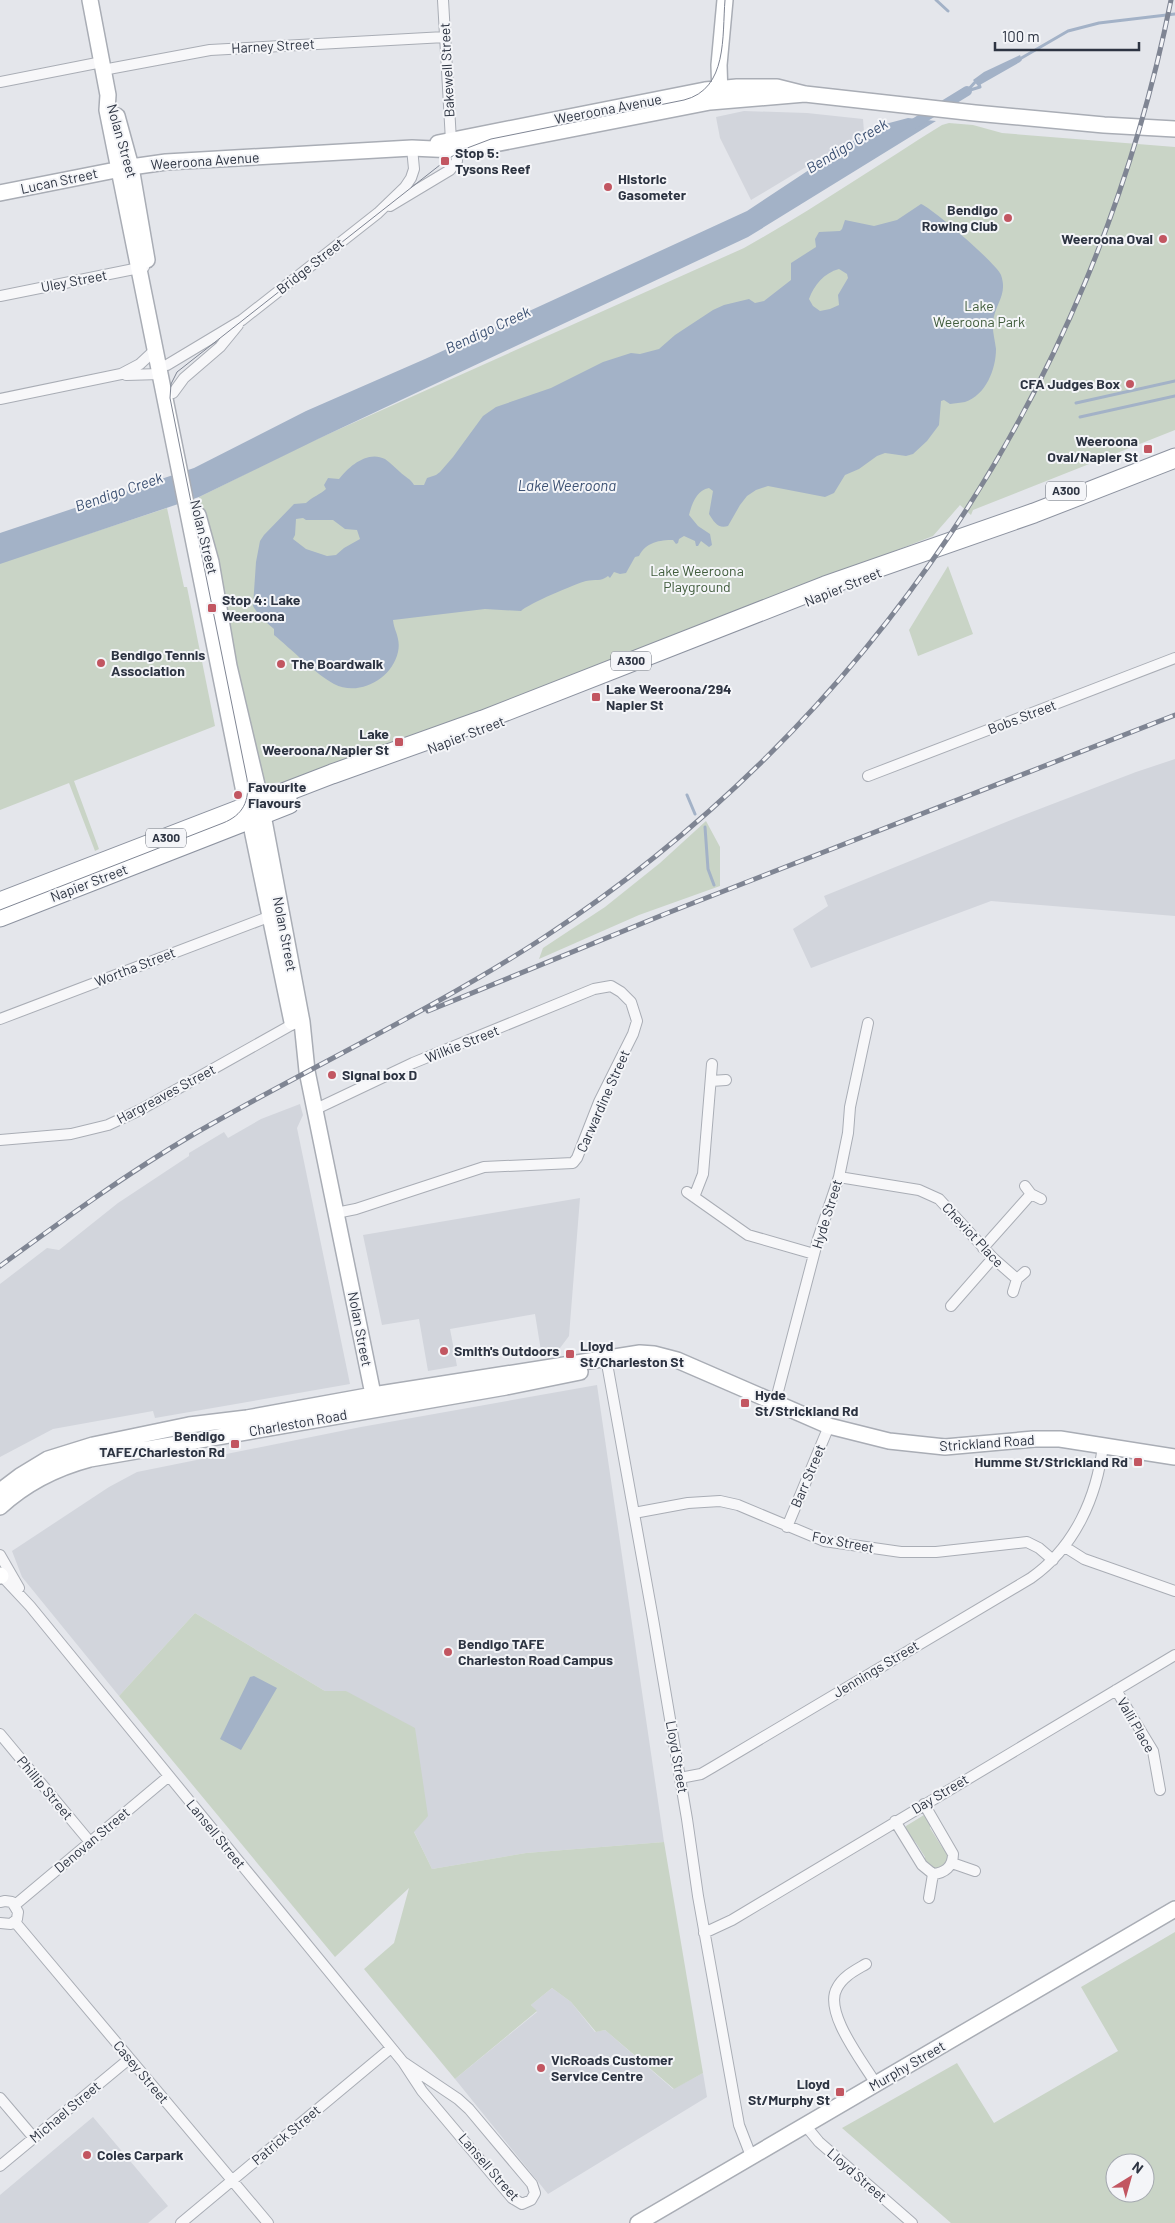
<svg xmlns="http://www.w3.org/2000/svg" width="1175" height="2223" font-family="Barlow,sans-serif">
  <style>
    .built { fill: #d2d5dc }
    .green { fill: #c9d4c6; fill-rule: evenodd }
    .water { fill: #a3b2c7; fill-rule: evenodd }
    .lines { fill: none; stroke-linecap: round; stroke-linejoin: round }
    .stream { stroke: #a3b2c7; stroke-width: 3 }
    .canal { stroke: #a3b2c7; stroke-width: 10 }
    .street-casing { stroke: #a9adb5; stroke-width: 12 }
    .secondary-casing { stroke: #a9adb5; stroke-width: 18 }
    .highway-casing { stroke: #8d93a0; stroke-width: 21 }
    .street { stroke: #f7f7f9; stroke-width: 10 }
    .secondary { stroke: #fff; stroke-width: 15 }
    .highway { stroke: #fff; stroke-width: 19 }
    .tram { stroke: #7f8593; stroke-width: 1 }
    .rail-casing { stroke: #7f8593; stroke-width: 5 }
    .rail { stroke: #f4f5f8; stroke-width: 3; stroke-dasharray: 9; stroke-linecap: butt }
    .poi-dot { fill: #c25661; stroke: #f4f5f8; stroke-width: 2 }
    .labels { text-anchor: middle; stroke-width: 4; stroke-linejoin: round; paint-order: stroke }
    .shield { fill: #f4f5f8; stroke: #696e79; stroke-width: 1 }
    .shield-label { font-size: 12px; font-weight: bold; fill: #2d3442 }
    .street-label { font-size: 14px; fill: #2d3442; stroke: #f4f5f8 }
    .poi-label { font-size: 14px; font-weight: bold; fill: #2d3442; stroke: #f4f5f8; text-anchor: start }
    .park-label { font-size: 14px; fill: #405c3c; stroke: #f4f5f8 }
    .water-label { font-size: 15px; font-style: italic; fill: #3b5072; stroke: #f4f5f8 }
  </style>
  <rect width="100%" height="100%" fill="#e4e6eb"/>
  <path class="built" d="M744 111 807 113 863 119 864 132 751 200 720 138 716 117Z
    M1175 759V916L991 901 811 968 793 929 828 906 824 896 1016 818 1136 772Z
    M300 1104 303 1115 297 1128 350 1384 155 1418 153 1411 53 1429 0 1457V1284L47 1248 59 1250 118 1203 189 1156V1153L224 1132 228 1138 261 1119Z
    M580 1198 569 1336 560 1348 541 1351 535 1314 450 1329 457 1366 428 1371 419 1319 382 1325 363 1235Z
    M597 1385 664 1842 526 1853 432 1869 346 1691H325L195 1613 119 1696 22 1577 12 1551 109 1487 137 1472 361 1427Z
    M552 1988 571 2002 595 2032 605 2030 673 2089 703 2073 707 2097 548 2194 455 2079 537 2012 531 2005Z
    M93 2117 168 2206 148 2223H0V2195Z"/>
  <path class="green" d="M949 123 973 125 1002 133 1175 147V430L973 510 971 515 960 505 933 536 561 681 311 775 284 782 262 784 199 497 306 444 744 248C812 210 876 166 942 125Z
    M167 508 184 587H187L215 726 74 781 99 849 95 851 69 783 0 810V563Z
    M948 566 973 634 918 656 909 630Z
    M706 821 720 847V886L639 915 539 959 543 948 605 907 660 863Z
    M195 1613 325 1691H346L415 1728 428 1816 414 1832 432 1869 526 1853 664 1842 703 2073 674 2089 605 2030 596 2032 571 2002 552 1988 531 2005 537 2011 455 2079 364 1969 394 1943 409 1888 335 1957 119 1696Z
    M924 1815 930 1820V1828L942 1847 947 1848 949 1856 946 1864 934 1870 923 1862 925 1857 916 1843 905 1830 906 1826Z
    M1175 1932V2223H951L842 2128 957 2063 994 2123 1118 2051 1081 1987ZM1115 2163H1145V2193H1115Z"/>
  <path class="water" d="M1020 55 1022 60 1020 62 978 86 973 80 984 72Z
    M908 118 936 121 748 237 318 439 199 497 0 564V533L194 468 306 411 425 359 747 211 874 127Z
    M921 204C932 208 997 264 1001 275 1008 295 995 303 993 322 992 331 995 340 996 349 996 369 986 395 965 402 961 403 955 403 950 404L944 400 941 401 939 425 927 441 913 454 906 456 885 453 877 456 859 469 845 475 834 493 825 497 768 486 756 490 747 496 740 505 728 526C718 529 714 522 709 514L713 491 709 488C697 490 692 503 689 515L698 526 710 534 712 545 709 547 701 541 698 546H696L695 541 684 536 679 539 678 543 676 544 673 540C660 540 646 542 639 556L635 557 626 573 620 574 614 572 610 578 608 576C601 582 595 579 586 581 575 584 528 604 521 611L485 609 393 620C394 631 401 638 398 652 392 679 359 697 334 684 317 675 290 648 274 635V629L260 617 253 606 256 562 260 541 264 535 294 504 306 503C312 497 321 494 326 489L324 485 328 478 339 479C349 466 368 450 385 459 391 463 395 468 400 472 405 477 411 479 414 485H424L427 478 436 475 440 472 453 457 483 416 496 407 551 388 603 362 631 353 640 354 659 349 675 335 713 310 724 305 749 299 755 303 764 301 791 280V263L816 247 815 239 819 232 840 231 842 229 845 220 874 226 897 220ZM839 269 847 274 848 278 838 295 839 305 830 309 820 311 813 306 809 299C814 285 824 273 839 269ZM303 518 306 520H333L345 529 357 530 360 539 344 548 336 555 327 556 306 549 293 539 295 535 296 519Z
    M254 1676 277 1688 241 1750 220 1739 250 1677Z"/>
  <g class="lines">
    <path class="stream" d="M936 0 948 11
      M1018 60 1068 31 1099 23 1175 14
      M967 91 977 80
      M967 91 980 87 979 84
      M1076 403 1175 381
      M1080 417 1175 396
      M687 795 695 814
      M705 827 708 869 714 885"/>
    <path class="canal" d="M910 126 967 91"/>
    <defs>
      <path id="street" d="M443 0 451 141
        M103 70 210 50 445 37
        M0 82 102 62
        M390 206 450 170 457 161 455 150
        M0 296 144 267
        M167 365 242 320 378 213 405 187 411 178 414 169 412 148
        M126 375 160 374
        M173 393 184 378 220 347 238 325
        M0 399 121 374 140 364 155 350
        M868 776 1175 658
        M0 1019 271 916
        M711 1081 726 1080
        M316 1109 413 1063 594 989 611 986 621 992 631 1002 637 1021 633 1034 599 1102 577 1158 573 1163 484 1167 356 1209 336 1213
        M0 1140 71 1134 108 1125 140 1110 293 1024
        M839 1177 919 1190 939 1199 993 1258 1017 1279
        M1025 1186 1031 1194 1041 1199
        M687 1192 748 1235 814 1254
        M694 1197 703 1174 712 1064
        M983 1248 1031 1194
        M1013 1292 1017 1279 1025 1272
        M951 1306 993 1258
        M606 1358 653 1619 687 1819 698 1896 739 2125 751 2156
        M775 1403 818 1239 839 1177 848 1133 850 1107 868 1023
        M634 1513 688 1503 720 1501 738 1505 824 1541 901 1552H936L1027 1542 1039 1548 1053 1560
        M787 1527 829 1426
        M1065 1547 1084 1559 1175 1591
        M0 1555 19 1588
        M0 1574 30 1606 403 2062 422 2091 512 2198 522 2204 531 2200 535 2193 532 2184 469 2109 458 2099 403 2062
        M1116 1690 1153 1751 1160 1790
        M0 1734 90 1842
        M680 1778 701 1774 713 1767 1031 1578C1075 1547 1097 1497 1103 1445
        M895 1821 922 1865 933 1874C945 1873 953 1866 953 1854L924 1804
        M952 1863 975 1871
        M929 1898 933 1874
        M0 1902 5 1901 12 1902 18 1912 17 1919 11 1924 0 1923
        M15 1905 169 1776
        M15 1922 268 2223
        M704 1933 732 1920 1175 1655
        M866 1964C856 1970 843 1976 837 1988 823 2012 863 2062 876 2084
        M0 2098 34 2138
        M805 2125 819 2142 912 2223
        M0 2166 129 2059
        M181 2223 391 2048"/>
      <path id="secondary" d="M90 0 108 95 107 110 247 807
        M720 97 719 65 725 0
        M117 116 131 167 147 260
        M438 143 705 90 737 87H777L805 94 975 113 1104 125 1175 129
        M0 193 131 167 166 162 412 148 455 150 474 148 710 102 805 94
        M198 515 211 562 229 666 261 802
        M263 815 302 1022 307 1071 375 1404
        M250 820 292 1022
        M0 1491 20 1476 48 1459 93 1445 189 1425 247 1418 373 1395 640 1353 654 1354 677 1360 829 1426 889 1441 945 1447 1034 1439H1060L1175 1457
        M0 1507C26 1483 56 1468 90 1459L506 1387 580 1372
        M0 1575 1 1576
        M638 2223 1175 1909"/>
      <path id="highway" d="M0 902 332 774 483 720 825 586 1034 513 1175 458
        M0 917 289 804"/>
    </defs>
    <use href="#street" class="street-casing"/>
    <use href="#secondary" class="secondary-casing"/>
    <use href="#highway" class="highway-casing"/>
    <use href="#street" class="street"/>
    <use href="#secondary" class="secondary"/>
    <use href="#highway" class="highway"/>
    <path class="tram" d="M0 910 223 823C243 815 250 801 247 779L170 398 171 384 177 372 445 161 462 150 491 139 684 100C728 89 722 36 725 0"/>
    <defs>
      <path id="rail" d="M428 1011 665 914 1175 715
        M0 1266C63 1220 126 1174 194 1134 308 1068 429 1012 540 940 870 725 1094 386 1171 0"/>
    </defs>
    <use href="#rail" class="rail-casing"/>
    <use href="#rail" class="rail"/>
  </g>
  <g class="poi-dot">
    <rect x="440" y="156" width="10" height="10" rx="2.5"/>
    <circle cx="608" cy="187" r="5"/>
    <circle cx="1008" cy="218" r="5"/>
    <circle cx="1163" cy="239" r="5"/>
    <circle cx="1130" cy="384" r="5"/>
    <rect x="1143" y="444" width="10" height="10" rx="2.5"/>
    <rect x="207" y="603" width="10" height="10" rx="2.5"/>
    <circle cx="101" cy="663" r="5"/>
    <circle cx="281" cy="664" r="5"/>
    <rect x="591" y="692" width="10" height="10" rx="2.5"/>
    <rect x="394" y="737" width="10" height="10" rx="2.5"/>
    <circle cx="238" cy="795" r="5"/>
    <circle cx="332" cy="1075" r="5"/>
    <circle cx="444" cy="1351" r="5"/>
    <rect x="565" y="1349" width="10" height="10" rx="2.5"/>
    <rect x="740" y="1398" width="10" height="10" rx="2.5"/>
    <rect x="230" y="1439" width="10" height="10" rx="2.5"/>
    <rect x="1133" y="1457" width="10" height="10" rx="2.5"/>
    <circle cx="448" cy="1652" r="5"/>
    <circle cx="541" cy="2068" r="5"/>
    <rect x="835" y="2087" width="10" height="10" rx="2.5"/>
    <circle cx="87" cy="2155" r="5"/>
  </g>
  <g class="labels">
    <g class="shield">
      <rect x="1046" y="481.5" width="40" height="19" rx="4"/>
      <rect x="611" y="651.5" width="40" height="19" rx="4"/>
      <rect x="146" y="828.5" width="40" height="19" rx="4"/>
    </g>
    <g class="shield-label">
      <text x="1066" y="495">A300</text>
      <text x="631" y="665">A300</text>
      <text x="166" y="842">A300</text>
    </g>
    <g class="street-label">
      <text transform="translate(273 46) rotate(-3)" y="5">Harney Street</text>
      <text transform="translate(447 70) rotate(-93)" y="5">Bakewell Street</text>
      <text transform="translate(608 109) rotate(-11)" y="5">Weeroona Avenue</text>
      <text transform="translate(122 141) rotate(74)" y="5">Nolan Street</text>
      <text transform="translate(205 161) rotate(-4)" y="5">Weeroona Avenue</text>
      <text transform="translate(59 181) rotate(-12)" y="5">Lucan Street</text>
      <text transform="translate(310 266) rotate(-38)" y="5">Bridge Street</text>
      <text transform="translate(74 281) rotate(-11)" y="5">Uley Street</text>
      <text transform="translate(204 537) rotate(76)" y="5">Nolan Street</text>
      <text transform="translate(843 587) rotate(-22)" y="5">Napier Street</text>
      <text transform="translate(1022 717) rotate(-21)" y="5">Bobs Street</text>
      <text transform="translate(466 735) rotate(-21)" y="5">Napier Street</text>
      <text transform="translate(89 883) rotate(-21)" y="5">Napier Street</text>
      <text transform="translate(285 934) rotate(79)" y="5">Nolan Street</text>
      <text transform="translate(135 967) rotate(-21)" y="5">Wortha Street</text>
      <text transform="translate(462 1044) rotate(-22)" y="5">Wilkie Street</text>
      <text transform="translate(166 1094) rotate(-28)" y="5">Hargreaves Street</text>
      <text transform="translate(603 1101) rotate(-66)" y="5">Carwardine Street</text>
      <text transform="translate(827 1214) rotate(-73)" y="5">Hyde Street</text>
      <text transform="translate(973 1235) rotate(47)" y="5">Cheviot Place</text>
      <text transform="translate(360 1329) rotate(79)" y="5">Nolan Street</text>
      <text transform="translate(298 1423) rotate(-10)" y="5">Charleston Road</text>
      <text transform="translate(987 1443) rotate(-4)" y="5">Strickland Road</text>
      <text transform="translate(808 1476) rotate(-67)" y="5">Barr Street</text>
      <text transform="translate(843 1542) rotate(11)" y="5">Fox Street</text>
      <text transform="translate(876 1669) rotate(-31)" y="5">Jennings Street</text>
      <text transform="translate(1136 1725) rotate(60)" y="5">Valli Place</text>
      <text transform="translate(677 1757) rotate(80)" y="5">Lloyd Street</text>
      <text transform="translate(45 1788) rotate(50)" y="5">Phillip Street</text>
      <text transform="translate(940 1794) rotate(-31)" y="5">Day Street</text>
      <text transform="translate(216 1834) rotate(51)" y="5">Lansell Street</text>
      <text transform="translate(92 1840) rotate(-40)" y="5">Denovan Street</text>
      <text transform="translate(907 2066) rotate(-30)" y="5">Murphy Street</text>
      <text transform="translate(141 2072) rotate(50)" y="5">Casey Street</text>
      <text transform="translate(65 2112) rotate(-40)" y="5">Michael Street</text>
      <text transform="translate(286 2135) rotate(-40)" y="5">Patrick Street</text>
      <text transform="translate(489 2167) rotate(49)" y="5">Lansell Street</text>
      <text transform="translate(857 2175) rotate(41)" y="5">Lloyd Street</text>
    </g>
    <g class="poi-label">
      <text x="455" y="158">Stop 5:<tspan x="455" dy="16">Tysons Reef</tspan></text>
      <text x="618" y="184">Historic<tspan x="618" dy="16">Gasometer</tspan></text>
      <text x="998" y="215" text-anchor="end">Bendigo<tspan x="998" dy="16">Rowing Club</tspan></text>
      <text x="1153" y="244" text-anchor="end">Weeroona Oval</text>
      <text x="1120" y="389" text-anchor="end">CFA Judges Box</text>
      <text x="1138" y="446" text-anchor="end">Weeroona<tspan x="1138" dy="16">Oval/Napier St</tspan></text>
      <text x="222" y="605">Stop 4: Lake<tspan x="222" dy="16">Weeroona</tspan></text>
      <text x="111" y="660">Bendigo Tennis<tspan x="111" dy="16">Association</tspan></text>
      <text x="291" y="669">The Boardwalk</text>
      <text x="606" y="694">Lake Weeroona/294<tspan x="606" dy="16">Napier St</tspan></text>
      <text x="389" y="739" text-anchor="end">Lake<tspan x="389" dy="16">Weeroona/Napier St</tspan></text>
      <text x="248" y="792">Favourite<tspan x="248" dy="16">Flavours</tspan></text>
      <text x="342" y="1080">Signal box D</text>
      <text x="580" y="1351">Lloyd<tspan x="580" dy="16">St/Charleston St</tspan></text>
      <text x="454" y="1356">Smith's Outdoors</text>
      <text x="755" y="1400">Hyde<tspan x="755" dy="16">St/Strickland Rd</tspan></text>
      <text x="225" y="1441" text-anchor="end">Bendigo<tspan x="225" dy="16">TAFE/Charleston Rd</tspan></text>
      <text x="1128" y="1467" text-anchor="end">Humme St/Strickland Rd</text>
      <text x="458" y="1649">Bendigo TAFE<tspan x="458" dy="16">Charleston Road Campus</tspan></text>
      <text x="551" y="2065">VicRoads Customer<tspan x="551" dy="16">Service Centre</tspan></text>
      <text x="830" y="2089" text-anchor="end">Lloyd<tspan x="830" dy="16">St/Murphy St</tspan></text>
      <text x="97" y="2160">Coles Carpark</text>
    </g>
    <g class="park-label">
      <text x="979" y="311">Lake<tspan x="979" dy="16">Weeroona Park</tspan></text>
      <text x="697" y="576">Lake Weeroona<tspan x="697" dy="16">Playground</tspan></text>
    </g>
    <g class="water-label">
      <text transform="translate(847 146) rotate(-31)" y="5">Bendigo Creek</text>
      <text transform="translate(488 330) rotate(-25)" y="5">Bendigo Creek</text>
      <text x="567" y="491">Lake Weeroona</text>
      <text transform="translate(119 492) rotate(-19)" y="5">Bendigo Creek</text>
    </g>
  </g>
  <g transform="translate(1130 2178) rotate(37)"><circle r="24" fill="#f4f5f8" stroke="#a4a8af"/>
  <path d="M0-4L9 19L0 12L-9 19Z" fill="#c25661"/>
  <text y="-8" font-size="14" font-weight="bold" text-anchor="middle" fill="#2d3442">N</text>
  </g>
  <path d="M995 42v8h144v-8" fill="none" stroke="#2d3442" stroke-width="2.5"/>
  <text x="1002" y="42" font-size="15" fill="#2d3442" stroke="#f4f5f8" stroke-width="4" paint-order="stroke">100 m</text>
</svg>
